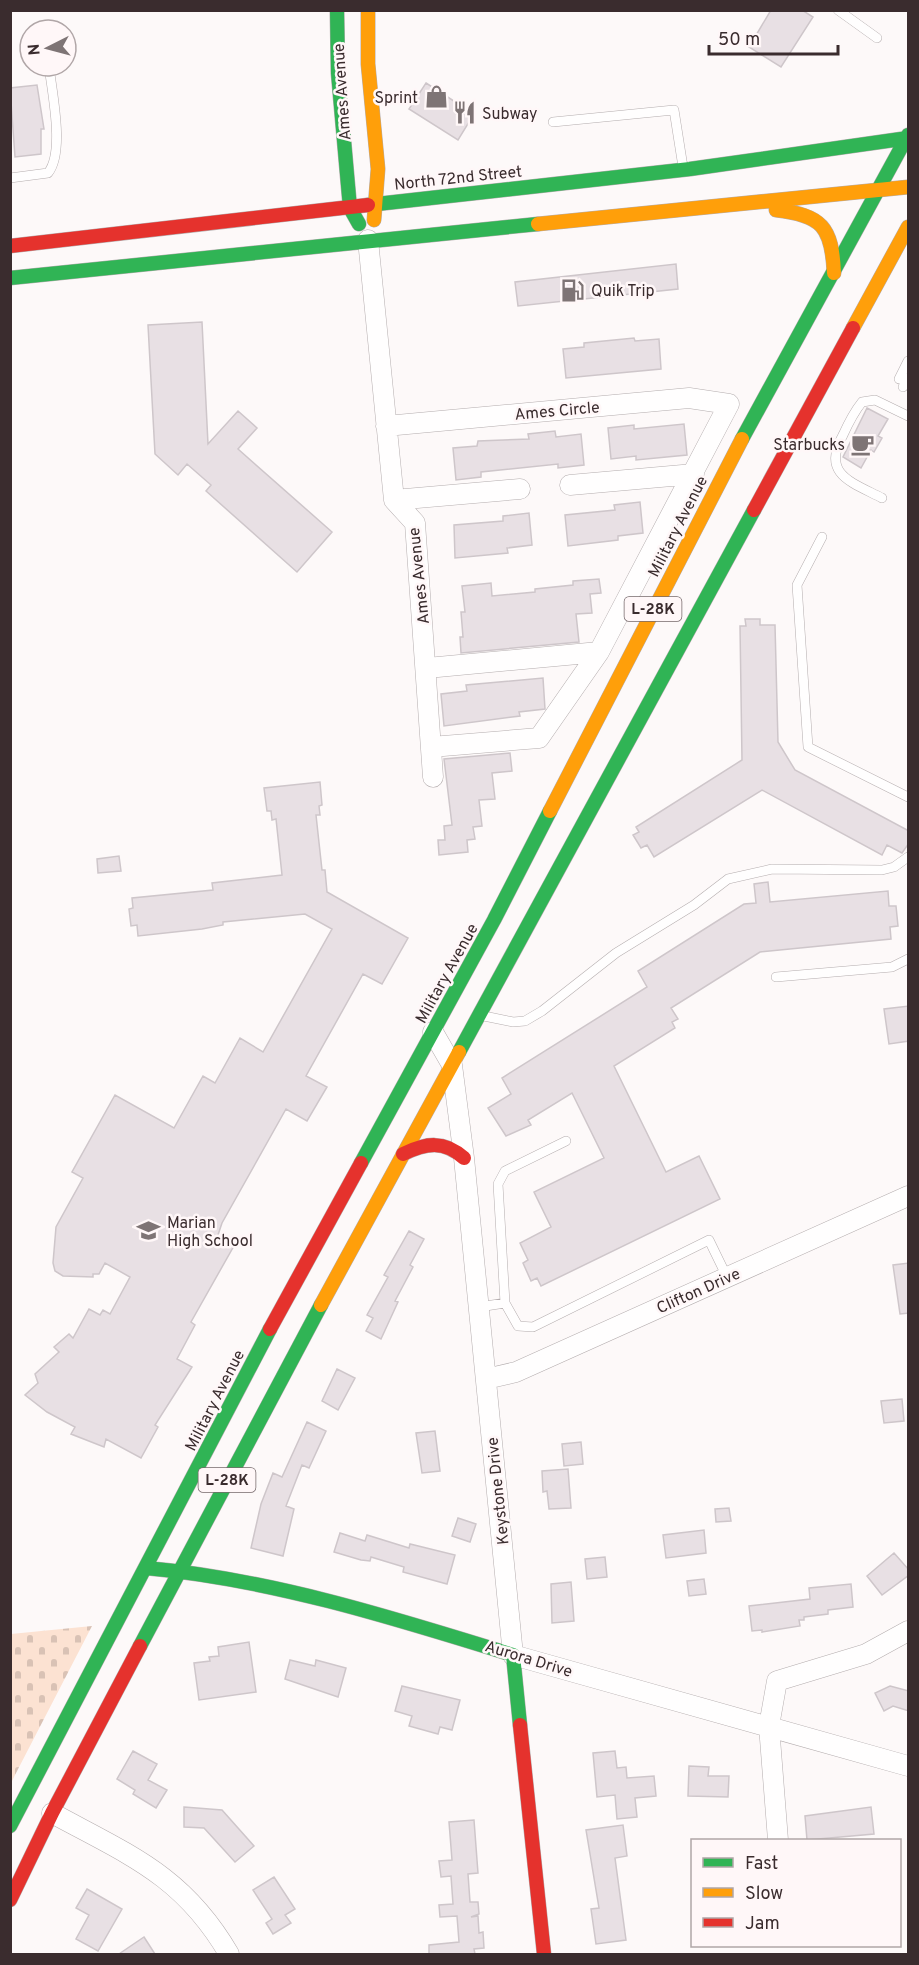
<svg xmlns="http://www.w3.org/2000/svg" width="919" height="1965" font-family="Overpass,sans-serif">
  <style>
    .cemetery { fill: url(#cemetery-stones) }
    .building { fill: #e8e0e4; stroke: #cec6ca; stroke-width: 1.5 }
    .lines { fill: none; stroke-linecap: round; stroke-linejoin: round }
    .lane-casing { stroke: #b4adae; stroke-width: 10 }
    .street-casing { stroke: #b4adae; stroke-width: 21 }
    .fast-casing { stroke: #b4adae; stroke-width: 15 }
    .slow-casing { stroke: #b4adae; stroke-width: 15 }
    .jam-casing { stroke: #b4adae; stroke-width: 15 }
    .lane { stroke: #fffefe; stroke-width: 9 }
    .street { stroke: #fffefe; stroke-width: 20 }
    .fast { stroke: #30b455; stroke-width: 14 }
    .slow { stroke: #ff9f0a; stroke-width: 14 }
    .jam { stroke: #e5322d; stroke-width: 14 }
    .labels { text-anchor: middle; stroke-width: 5; stroke-linejoin: round; paint-order: stroke }
    .shield { fill: #fff7f8; stroke: #75696b; stroke-width: 1.5 }
    .shield-label { font-size: 15px; font-weight: bold; fill: #3a2c2e }
    .street-label { font-size: 16px; fill: #3a2c2e; stroke: #fff7f8 }
    .poi-label { font-size: 16px; fill: #3a2c2e; stroke: #fff7f8; text-anchor: start }
  </style>
  <defs>
    <pattern id="cemetery-stones" width="16" height="16" patternUnits="userSpaceOnUse" patternTransform="scale(1.5)"><rect width="16" height="16" fill="#fce2d2"/><path d="M2 7V4a2 2 0 0 1 4 0v3zM10 15v-3a2 2 0 0 1 4 0v3z" fill="#d9c2b5"/></pattern>
  </defs>
  <rect width="100%" height="100%" fill="#fdf9f9"/>
  <path class="cemetery" d="M92 1626 15 1775 11 1783V1634Z"/>
  <path class="building" d="M771 10H802L813 17 781 67 749 47Z
    M426 83 474 114 458 140 409 109Z
    M37 85 44 129H41V154L15 157 10 88Z
    M676 264 678 289 518 306 515 282Z
    M202 322 208 444 238 411 257 428 238 449 332 532 297 572 206 491 211 485 187 464 178 475 155 454 148 325Z
    M634 338 635 341 659 339 661 369 566 378 563 349 584 347V343Z
    M867 408 888 419 878 436 882 438 874 452 871 450 861 468 843 457Z
    M684 424 687 455 636 460V456L611 459 608 428 634 425V429Z
    M555 431 556 437 581 434 584 465 558 468V464L481 472V477L456 480 453 448 477 446 478 441 529 439 528 434Z
    M640 502 643 533 618 536V540L568 546 565 515 615 510 614 505Z
    M529 513 532 545 507 548 508 553 455 558 454 525 503 521V516Z
    M599 579 601 593 590 594 592 613 576 614 579 642 461 653 460 637H463L461 612H465L462 586 491 583 492 596 535 592V589L573 585V581Z
    M745 619H760V625H775L778 742 795 770 909 831V843L902 853 887 845 882 855 762 790 654 857 647 845 641 848 633 835 639 832 636 827 742 760 740 626H746Z
    M543 678 545 709 519 712 520 716 444 726 441 694 467 691 466 685Z
    M510 753 512 771 492 773 495 799 479 800 482 826 473 827 475 839 467 840 468 852 439 855 438 840H445L444 826 452 825 444 759Z
    M320 782 322 805 319 806 320 815H316L322 870H325L327 892 408 938 382 984 363 974 306 1076 327 1087 307 1121 286 1109 222 1223 218 1235 235 1244 191 1322 195 1325 177 1359 192 1367 155 1425 158 1427 141 1458 106 1439 104 1447 71 1434 75 1427 47 1412 25 1395 38 1383 35 1374 59 1352 54 1347 69 1334 73 1338 89 1309 100 1315 103 1310 110 1314 130 1277 105 1263 99 1274H93V1277L63 1276 55 1271 53 1263 56 1227 83 1178 72 1172 115 1095 174 1128 203 1076 215 1083 240 1038 263 1052 332 929 305 914 223 922V925L202 929 138 936 137 925 131 926 129 909 133 908 132 898 213 890 212 883 282 875 276 819 272 820 271 811H267L264 788Z
    M119 856 121 871 98 873 97 859Z
    M768 882 770 902 888 891 889 906H896L898 926 890 927 891 939 760 952 671 1008 678 1019 672 1022 675 1028 614 1066 666 1172 699 1156 720 1199 541 1286 537 1278 531 1281 523 1263 528 1260 520 1243 551 1227 534 1192 604 1158 572 1093 528 1120 531 1125 506 1136 488 1108 511 1094 502 1078 647 987 638 971 744 904 756 903 754 884Z
    M909 1006V1041L889 1044 884 1009Z
    M409 1231 424 1239 410 1265 413 1267 395 1301 398 1302 381 1339 366 1331 373 1318 367 1315 388 1277 384 1275Z
    M909 1263V1313L900 1314 893 1265Z
    M337 1369 355 1378 338 1410 322 1401Z
    M902 1399 904 1421 884 1423 881 1401Z
    M307 1422 326 1431 309 1468 302 1465 286 1506 294 1509 283 1556 251 1548 261 1504 273 1473 282 1477Z
    M435 1431 440 1471 422 1473 416 1433Z
    M581 1442 583 1464 564 1466 562 1444Z
    M568 1469 571 1508 549 1509 547 1491 543 1492 542 1471Z
    M729 1508 731 1521 716 1522 715 1509Z
    M458 1518 476 1524 470 1542 452 1536Z
    M704 1530 706 1553 666 1558 663 1535Z
    M340 1533 365 1541 367 1535 409 1548 410 1544 455 1555 447 1584 403 1572 404 1567 371 1557 370 1561 361 1560 334 1552Z
    M894 1553 909 1570V1575L882 1595 867 1576Z
    M605 1557 607 1577 587 1579 585 1559Z
    M704 1579 706 1594 689 1596 687 1581Z
    M571 1582 574 1621 552 1623 551 1584Z
    M851 1584 853 1607 828 1610V1614L804 1617V1620H799L800 1626 762 1632V1630L752 1631 749 1606 810 1599 809 1588Z
    M249 1642 256 1692 199 1700 194 1663 210 1661 209 1657 219 1656 218 1647Z
    M290 1660 315 1666 316 1660 346 1668 338 1697 285 1679Z
    M402 1686 460 1700 452 1730 440 1727 438 1734 409 1726 412 1716 395 1711Z
    M890 1686 909 1691V1711L893 1706 884 1711 875 1693Z
    M133 1751 157 1764 148 1780 167 1790 156 1808 133 1794 135 1790 117 1779Z
    M615 1751 617 1768 626 1767 627 1778 654 1776 656 1796 635 1798 637 1817 617 1819 615 1795 597 1797 593 1753Z
    M689 1766 709 1767 708 1776H729L728 1797 688 1796Z
    M184 1807 222 1810 254 1846 235 1862 204 1828 184 1827Z
    M871 1807 874 1834 807 1840 805 1816Z
    M474 1820 478 1873 468 1874 470 1902H478L479 1914 471 1917 478 1916 479 1933 483 1932 484 1948 474 1949 475 1954H429V1945L459 1942 457 1916 440 1917 439 1905 453 1904 451 1876 441 1877 439 1861 452 1860 449 1822Z
    M623 1825 627 1856 615 1858 626 1940 596 1944 591 1909 599 1908 586 1830Z
    M274 1877 295 1909 285 1915 291 1923 273 1934 266 1923 272 1919 253 1890Z
    M87 1889 122 1909 98 1951 76 1939 89 1915 76 1908Z
    M144 1937 155 1954H119Z"/>
  <g class="lines">
    <defs>
      <path id="lane" d="M838 10 877 38
        M553 122 674 110 683 167
        M10 178 48 173C65 152 52 93 49 66
        M899 379 908 361
        M903 387 908 378
        M882 498C851 482 821 474 843 435 848 424 854 412 862 402L875 400 908 416
        M822 537 797 585 808 747 908 797
        M776 977 892 967 908 959
        M484 1016 513 1022 525 1021 542 1011 616 953 694 905 728 879 772 869 882 870 894 867 908 857
        M505 1303 498 1184 505 1171 566 1141
        M479 1307 505 1303 518 1326 533 1327 709 1240 727 1277"/>
      <path id="street" d="M368 240 394 500 415 523 433 777
        M386 426 689 398 729 404 599 652 539 738 431 747
        M570 485 694 474
        M394 500 520 489
        M427 668 599 652
        M433 1032 452 1065 464 1158 513 1655 908 1766
        M486 1379 516 1372 908 1196
        M52 1813C129 1855 183 1875 229 1954
        M778 1840 769 1726 777 1681 866 1654 908 1631"/>
      <path id="fast" d="M337 10 338 73 350 208 359 224
        M368 205 690 169 908 138
        M10 278 538 224
        M742 439 908 135
        M459 1052 754 510
        M361 1163 494 920 550 811
        M146 1568C270 1579 394 1618 513 1655L520 1725
        M140 1646 321 1305
        M10 1826 270 1329"/>
      <path id="slow" d="M368 10V64L378 169 374 220
        M776 210C822 215 832 227 834 273
        M538 224 908 187
        M853 328 908 227
        M550 811 742 439
        M321 1305 459 1052"/>
      <path id="jam" d="M10 246 368 205
        M754 510 853 328
        M403 1154C426 1143 444 1140 464 1158
        M270 1329 361 1163
        M520 1725 544 1954
        M10 1900 52 1813 140 1646"/>
    </defs>
    <use href="#lane" class="lane-casing"/>
    <use href="#street" class="street-casing"/>
    <use href="#fast" class="fast-casing"/>
    <use href="#slow" class="slow-casing"/>
    <use href="#jam" class="jam-casing"/>
    <use href="#lane" class="lane"/>
    <use href="#street" class="street"/>
    <use href="#fast" class="fast"/>
    <use href="#slow" class="slow"/>
    <use href="#jam" class="jam"/>
  </g>
  <defs>
    <symbol id="shop-bare" viewBox="-9 -9 18 18"><path d="M-5-2.5h2.3a2.7 3.5 0 0 1 5.4 0H5L5.5 6h-11ZM-1.5-2.5h3a1.5 2.3 0 0 0-3 0Z" fill="#7e7475" stroke="#fff7f8" stroke-width="2.5" paint-order="stroke"/></symbol>
    <symbol id="restaurant-bare" viewBox="-9 -9 18 18"><path d="M-5-6h1v4h1v-4h1v4h1v-4h1v5L-1.5 .5V6h-2V.5L-5-1ZM5-6V6H3V1.5H1.5Q1.5-4 5-6Z" fill="#7e7475" stroke="#fff7f8" stroke-width="2.5" paint-order="stroke"/></symbol>
    <symbol id="fuel-bare" viewBox="-9 -9 18 18"><path d="M-5.5-6h7V0h2V4h1.3V-2.5L3-4.5l.8-.8L6-3V5H2.5V1h-1V6h-7ZM-4.2-4.7v3.2H.2V-4.7Z" fill="#7e7475" stroke="#fff7f8" stroke-width="2.5" paint-order="stroke"/></symbol>
    <symbol id="cafe-bare" viewBox="-9 -9 18 18"><path d="M-5.5-4.5H6V0H3Q3 3.5 0 3.5H-2.5Q-5.5 3.5-5.5 0ZM3-3.2v2h1.7v-2ZM-6 4.5H4V6H-6Z" fill="#7e7475" stroke="#fff7f8" stroke-width="2.5" paint-order="stroke"/></symbol>
    <symbol id="school-bare" viewBox="-9 -9 18 18"><path d="M0-5L7-2L0 1L-7-2ZM-4 1L0 2.5L4 1V4Q0 6-4 4Z" fill="#7e7475" stroke="#fff7f8" stroke-width="2.5" paint-order="stroke"/></symbol>
  </defs>
  <g fill-rule="evenodd">
    <use href="#shop-bare" x="420" y="80" width="33" height="33"/>
    <use href="#restaurant-bare" x="448" y="96" width="33" height="33"/>
    <use href="#fuel-bare" x="556" y="274" width="33" height="33"/>
    <use href="#cafe-bare" x="846" y="428" width="33" height="33"/>
    <use href="#school-bare" x="132" y="1214" width="33" height="33"/>
  </g>
  <g class="labels">
    <g class="shield">
      <rect x="624.5" y="597" width="57" height="24" rx="4.5"/>
      <rect x="198.5" y="1468" width="57" height="24" rx="4.5"/>
    </g>
    <g class="shield-label">
      <text x="653" y="614">L-28K</text>
      <text x="227" y="1485">L-28K</text>
    </g>
    <g class="street-label">
      <text transform="translate(341 92) rotate(-94)" y="6">Ames Avenue</text>
      <text transform="translate(458 177) rotate(-6)" y="6">North 72nd Street</text>
      <text transform="translate(557 410) rotate(-5)" y="6">Ames Circle</text>
      <text transform="translate(677 526) rotate(-63)" y="6">Military Avenue</text>
      <text transform="translate(418 576) rotate(-96)" y="6">Ames Avenue</text>
      <text transform="translate(446 973) rotate(-61)" y="6">Military Avenue</text>
      <text transform="translate(698 1290) rotate(-24)" y="6">Clifton Drive</text>
      <text transform="translate(214 1400) rotate(-63)" y="6">Military Avenue</text>
      <text transform="translate(497 1491) rotate(-96)" y="6">Keystone Drive</text>
      <text transform="translate(529 1658) rotate(17)" y="6">Aurora Drive</text>
    </g>
    <g class="poi-label">
      <text x="418" y="103" text-anchor="end">Sprint</text>
      <text x="482" y="119">Subway</text>
      <text x="591" y="296">Quik Trip</text>
      <text x="845" y="450" text-anchor="end">Starbucks</text>
      <text x="167" y="1228">Marian<tspan x="167" dy="18">High School</tspan></text>
    </g>
  </g>
  <rect width="919" height="1965" fill="none" stroke="#3a2c2e" stroke-width="24"/>
  <rect x="691" y="1839" width="210" height="108" fill="#fff7f8" stroke="#b0a6a7" stroke-width="1.5"/>
  <rect x="703" y="1858" width="30" height="9" fill="#30b455" stroke="#b0a6a7" stroke-width="1.5"/>
  <text x="745" y="1869" font-size="18" fill="#3a2c2e">Fast</text>
  <rect x="703" y="1888" width="30" height="9" fill="#ff9f0a" stroke="#b0a6a7" stroke-width="1.5"/>
  <text x="745" y="1899" font-size="18" fill="#3a2c2e">Slow</text>
  <rect x="703" y="1918" width="30" height="9" fill="#e5322d" stroke="#b0a6a7" stroke-width="1.5"/>
  <text x="745" y="1929" font-size="18" fill="#3a2c2e">Jam</text>
  <g transform="translate(48 48) rotate(264)"><circle r="28" fill="#fff7f8" stroke="#b0a6a7" stroke-width="1.5"/>
  <path d="M0-4.5L10 22L0 15L-10 22Z" fill="#7e7475"/>
  <text y="-9" font-size="16" font-weight="bold" text-anchor="middle" fill="#3a2c2e">N</text>
  </g>
  <path d="M709 45v9h129v-9" fill="none" stroke="#3a2c2e" stroke-width="3"/>
  <text x="718" y="45" font-size="18" fill="#3a2c2e" stroke="#fff7f8" stroke-width="4.5" paint-order="stroke">50 m</text>
</svg>
